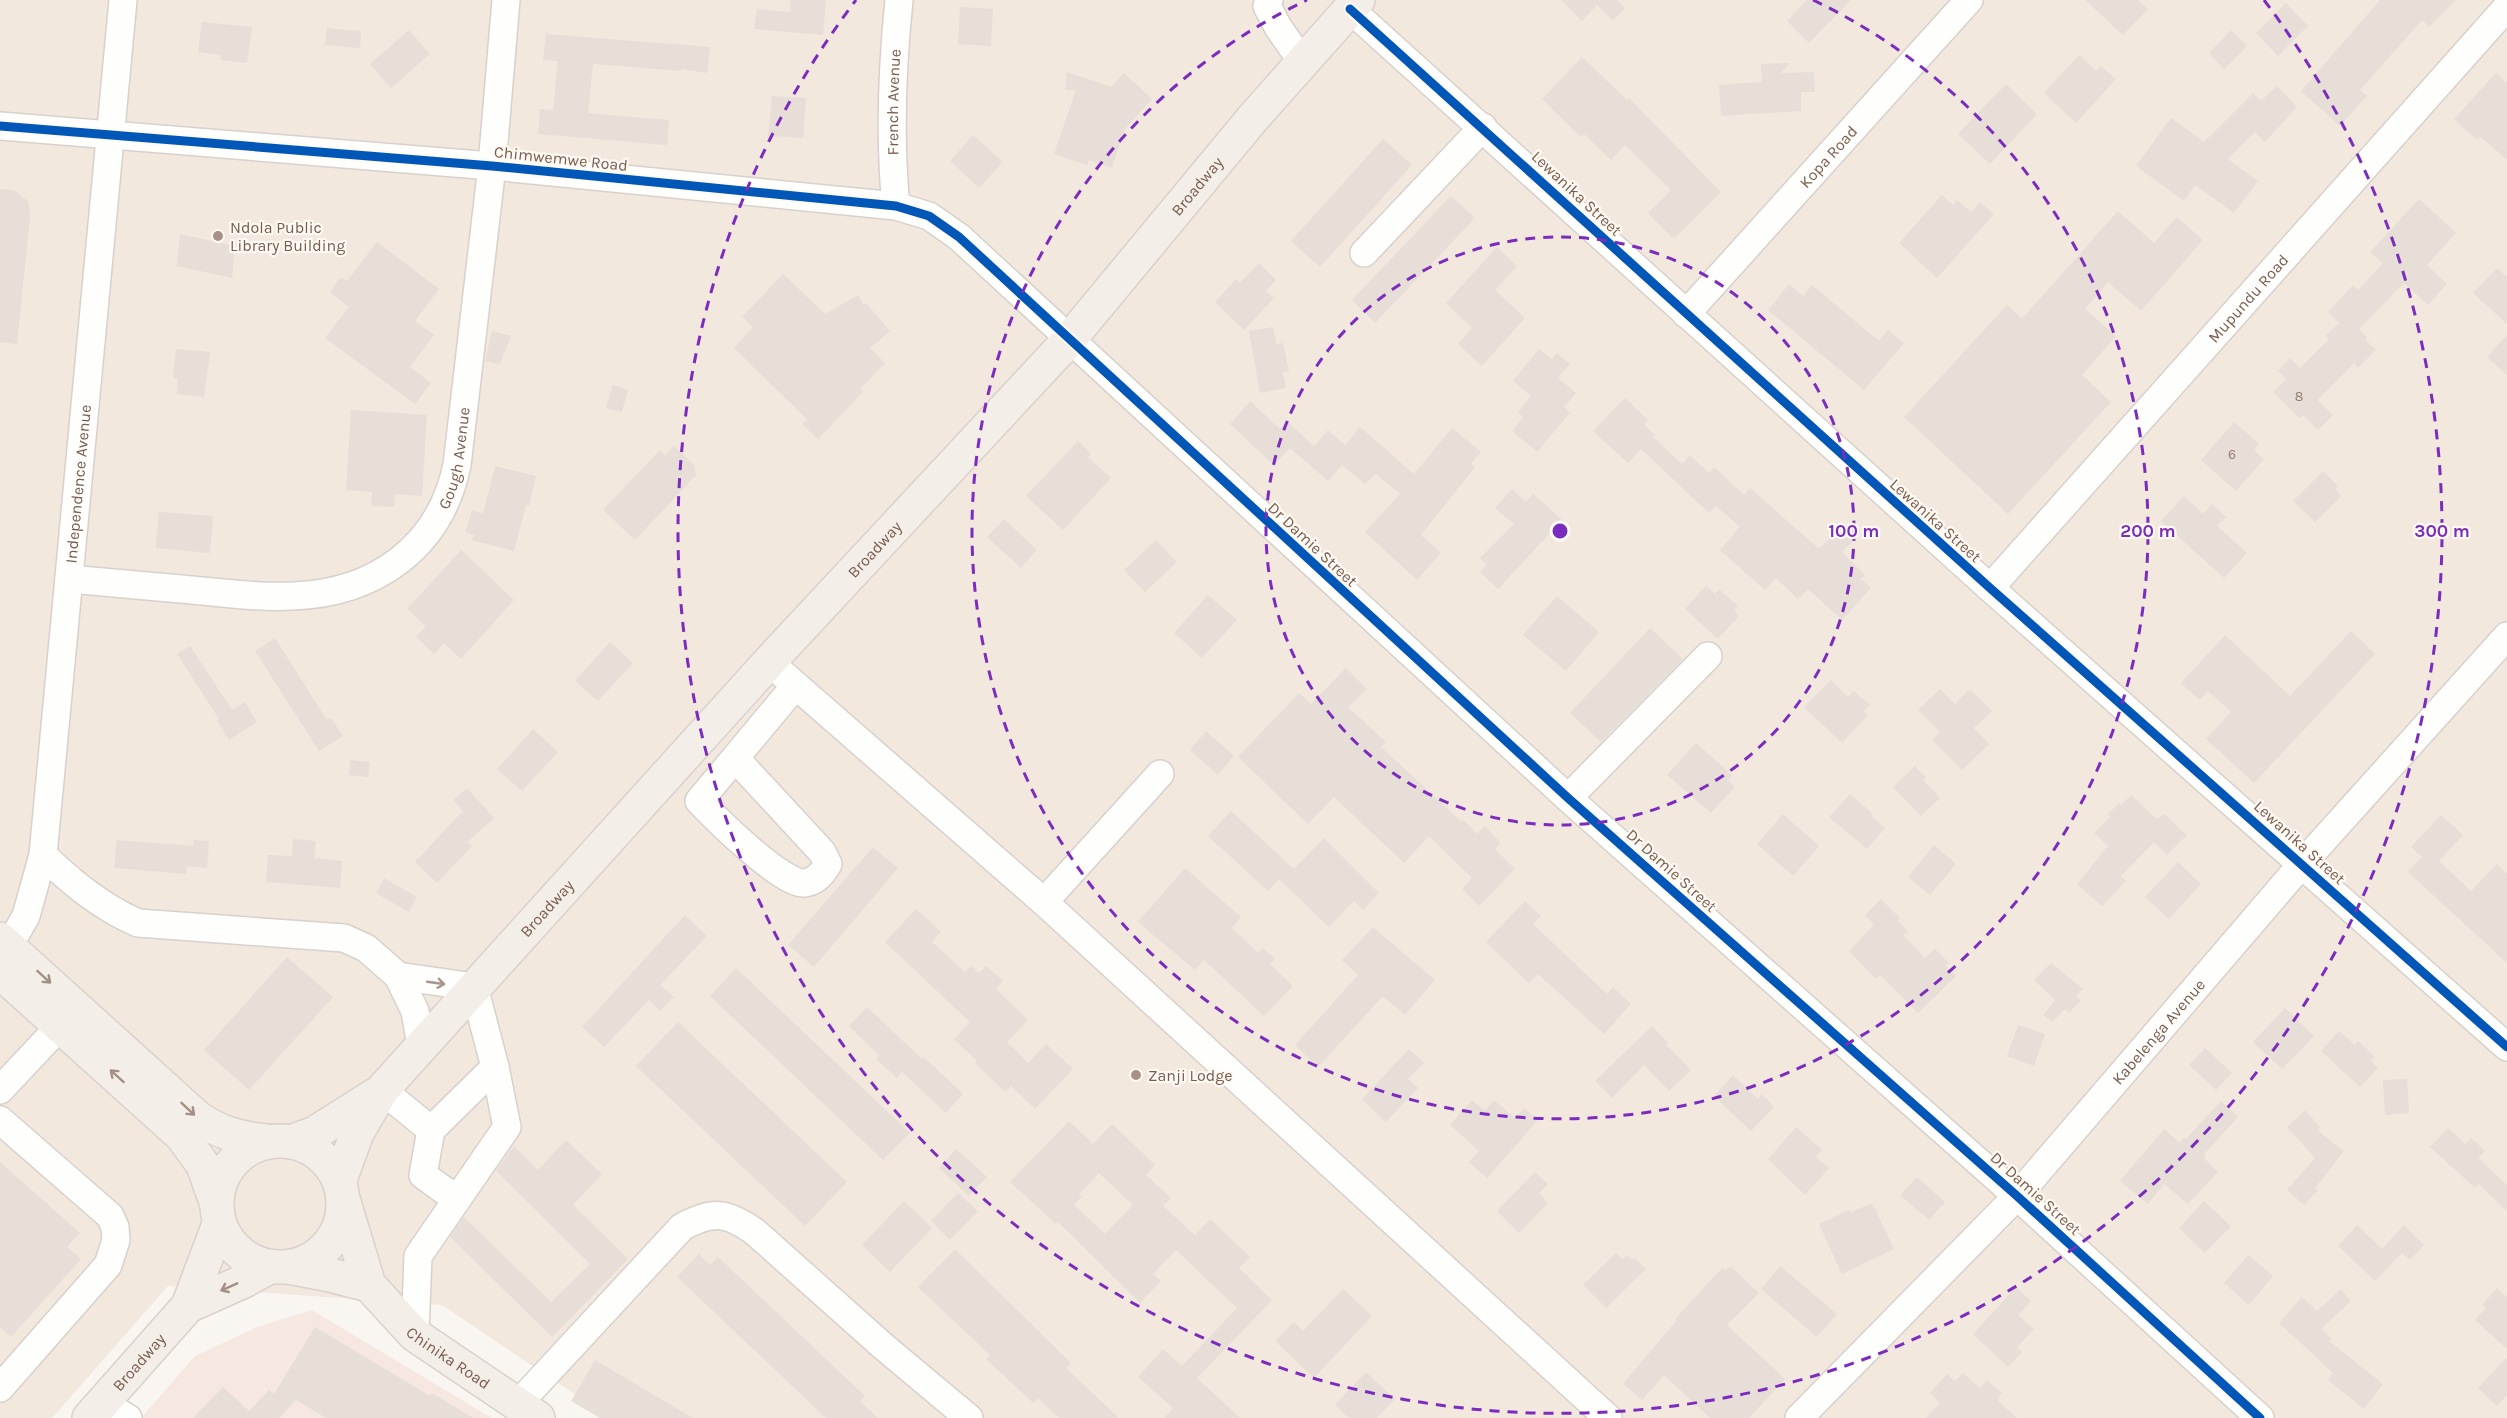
<svg xmlns="http://www.w3.org/2000/svg" width="2507" height="1418" font-family="Karla,sans-serif">
  <style>
    .residential { fill: #f2e8de }
    .commercial { fill: #f6e8e1 }
    .building { fill: #e6ded7; fill-rule: evenodd }
    .lines { fill: none; stroke-linecap: round; stroke-linejoin: round }
    .minor-casing { stroke: #d7d1cb; stroke-width: 30 }
    .major-casing { stroke: #dad1cc; stroke-width: 36 }
    .minor { stroke: #fefefd; stroke-width: 27 }
    .major { stroke: #f3eee8; stroke-width: 33 }
    .cycleway-casing { stroke: #fffaf3; stroke-width: 13 }
    .cycleway { stroke: #0057b8; stroke-width: 9 }
    .oneway { stroke: #a48f83 }
    .oneway2 { stroke: #a8958b }
    .ring { fill: none; stroke: #7b2cbf; stroke-width: 3; stroke-dasharray: 10 8 }
    .poi-dot { fill: #a69286; stroke: #fffaf3; stroke-width: 2 }
    .labels { text-anchor: middle; stroke-width: 4.5; stroke-linejoin: round; paint-order: stroke }
    .number-label { font-size: 14px; fill: #977e72 }
    .street-label { font-size: 16px; fill: #7a5c4d; stroke: #fffaf3 }
    .poi-label { font-size: 16px; fill: #7a5c4d; stroke: #fffaf3; text-anchor: start }
    .centre { fill: #7b2cbf; stroke: #fffaf3; stroke-width: 3 }
    .ring-label { font-size: 18px; text-anchor: middle; font-weight: bold; fill: #7b2cbf; stroke: #fffaf3; stroke-width: 4.5; stroke-linejoin: round; paint-order: stroke }
  </style>
  <rect width="100%" height="100%" fill="#f9f5f0"/>
  <path class="residential" d="M0 0H2507V1418H610L442 1305 168 1286 52 1418H0Z"/>
  <path class="commercial" d="M312 1310 492 1418H141L195 1356 260 1326Z"/>
  <path class="building" d="M791 0H826L823 35 754 29 757 9 790 12Z
    M1561 0H1617L1625 8 1613 21 1597 5 1582 21Z
    M1807 0H1851L1809 43 1787 21Z
    M2085 0H2138L2148 9 2123 35Z
    M2380 0H2456L2429 27 2422 20 2360 90 2367 96 2340 126 2301 91Z
    M2286 3 2308 26 2278 56 2256 33Z
    M960 7 993 9 991 46 958 44Z
    M202 22 252 27 247 63 220 60 221 55 198 52Z
    M327 28 361 31 360 48 325 45Z
    M409 30 430 54 391 88 370 64Z
    M2231 30 2247 46 2224 69 2209 53Z
    M546 34 710 47 707 73 681 69V71L593 64 588 113 669 120 667 145 538 134 540 109 553 110 558 61 543 60Z
    M2079 55 2096 71 2101 66 2116 79 2076 123 2044 93Z
    M1582 57 1627 100 1629 98 1721 192 1674 239 1648 213 1671 190 1625 145 1611 160 1584 134 1581 137 1542 99Z
    M1790 63 1780 73 1814 72 1815 92H1801V111L1721 116 1719 85 1762 82 1761 64Z
    M1067 72 1111 87 1124 73 1152 99 1124 130 1112 168 1089 160 1087 165 1054 154 1076 90H1065Z
    M2496 73 2507 83V160L2481 137 2477 140 2454 119Z
    M2006 84 2037 114 1990 164 1958 134Z
    M2277 86 2297 107 2265 142 2255 132 2228 159 2258 181 2234 213 2195 185 2184 201 2136 166 2171 118 2204 142 2253 93 2261 101Z
    M772 96 806 98 803 138 768 136Z
    M973 135 1003 162 979 188 950 161Z
    M1383 139 1412 165 1320 267 1291 241Z
    M0 189 14 190 28 201 30 217 17 344 0 342Z
    M1942 195 1953 205 1957 200 1971 212 1980 202 1994 214 1937 278 1899 243Z
    M1451 196 1475 218 1375 323 1352 300Z
    M2419 199 2456 233 2427 265 2447 284 2428 305 2404 283 2359 329 2367 337 2365 339 2376 350 2358 368 2354 363 2317 400 2333 415 2318 430 2303 415 2299 418 2273 392 2286 379 2278 371 2290 358 2300 368 2329 339 2325 336 2339 323 2328 312 2353 285 2358 290 2383 263 2370 252Z
    M2118 211 2154 243 2177 217 2203 240 2141 311 2108 282 2085 309 2116 336 2082 375 2111 402 2008 514 1904 417 2007 305 2022 319Z
    M180 234 235 246 232 278 177 266Z
    M377 242 439 289 415 321 434 335 410 367 431 383 415 404 325 338 349 307 330 292 341 277 347 281Z
    M1497 247 1517 266 1495 290 1525 318 1482 366 1458 344 1472 328 1446 303Z
    M1259 263 1276 280 1266 291 1274 298 1244 330 1215 302 1236 279 1240 283Z
    M2497 268 2507 277V324L2473 293Z
    M783 274 825 314 858 295 863 305 866 303 890 331 870 348 885 363 860 389 863 392 818 439 802 424 807 419 734 348 753 327 742 317Z
    M1789 284 1803 296 1812 285 1879 341 1888 330 1904 343 1864 390 1768 310Z
    M1273 327 1276 344 1283 343 1289 371 1283 372 1286 388 1260 393 1249 331Z
    M492 331 511 336 500 364 485 361Z
    M2507 335V375L2487 357Z
    M176 349 210 352 204 397 177 394 178 379 173 378Z
    M1539 349 1552 359 1557 353 1570 364 1558 378 1576 393 1564 407 1570 413 1537 452 1512 431 1523 417 1518 412 1531 396 1513 381Z
    M613 385 628 390 622 412 606 408Z
    M1625 398 1648 420 1644 425 1655 435 1653 437 1682 464 1690 455 1709 473 1714 467 1744 495 1750 488 1819 549 1842 525 1856 538 1842 552 1865 575 1861 579 1871 588 1842 620 1808 589 1798 599 1776 578 1765 590 1720 550 1740 527 1716 506 1709 513 1641 449 1628 463 1593 431Z
    M1250 401 1280 429 1287 421 1314 446 1328 430 1345 445 1360 427 1414 474 1452 428 1481 452 1471 464 1475 467 1421 535 1441 553 1417 580 1365 532 1400 494 1376 474 1365 484 1342 465 1328 481 1290 448 1274 465 1230 424Z
    M351 410 427 415 422 496 395 494 394 507 371 506 372 492 346 490Z
    M2234 422 2259 444 2254 450 2264 459 2236 491 2201 460Z
    M1078 441 1091 454 1088 457 1111 478 1063 530 1026 496Z
    M674 446 694 465 696 475 635 540 603 510 660 450 665 455Z
    M495 466 536 476 529 506 526 505 514 551 471 540 475 535 465 532 472 510 483 514Z
    M2323 471 2338 486 2335 489 2341 496 2315 522 2293 501Z
    M1512 489 1526 502 1533 494 1562 520 1498 589 1480 572 1487 565 1480 558 1514 524 1495 508Z
    M2184 496 2203 514 2212 504 2226 517 2217 526 2247 553 2224 578 2161 521Z
    M159 512 213 516 210 553 156 548Z
    M1004 519 1037 550 1021 568 987 537Z
    M1156 540 1177 562 1145 592 1124 570Z
    M461 550 514 600 461 659 444 643 434 654 416 637 426 626 407 609Z
    M1706 585 1715 594 1719 589 1738 606 1734 610 1739 616 1718 639 1685 609Z
    M1208 595 1237 620 1202 658 1174 633Z
    M1557 596 1599 632 1566 671 1523 635Z
    M1650 628 1683 659 1601 742 1570 713Z
    M2351 631 2375 654 2254 783 2206 739 2231 712 2208 691 2200 700 2181 683 2225 635 2290 696Z
    M275 638 327 720 331 718 343 736 319 751 255 651Z
    M610 642 633 663 598 701 575 681Z
    M190 646 232 710 245 702 257 722 229 740 217 720 219 719 177 654Z
    M1346 668 1367 689 1348 707 1386 742 1381 747 1462 822 1464 820 1477 834 1485 826 1501 843 1495 849 1515 869 1479 906 1462 889 1472 878 1429 836 1404 863 1334 797 1308 824 1238 757 1299 693 1311 704Z
    M1831 680 1848 697 1854 691 1870 705 1864 711 1868 715 1842 743 1804 707Z
    M1940 689 1955 704 1970 689 1992 711 1974 728 1989 744 1962 770 1932 740 1940 732 1918 710Z
    M533 729 558 752 522 791 497 769Z
    M1206 731 1234 756 1218 775 1190 750Z
    M1696 743 1732 775 1728 780 1735 787 1711 813 1667 775Z
    M350 760 370 762 368 777 349 775Z
    M1915 766 1926 778 1923 780 1940 798 1921 816 1893 787Z
    M467 788 494 818 467 842 472 846 437 883 415 862 463 811 453 800Z
    M1850 794 1873 814 1871 816 1885 828 1867 849 1829 817Z
    M2131 795 2156 819 2164 814 2187 835 2167 855 2154 842 2121 876 2126 881 2102 906 2077 884 2108 846 2094 833 2110 817 2108 814 2119 803 2121 805Z
    M1231 811 1294 869 1324 838 1379 893 1363 910 1354 901 1329 927 1279 879 1268 891 1208 836Z
    M1783 814 1819 846 1793 876 1757 844Z
    M2441 815 2463 835 2439 861 2471 891 2497 864 2507 874V963L2408 872 2422 857 2411 847Z
    M293 839 316 841 314 858 342 861 340 888 266 882 268 855 292 856Z
    M117 840 193 846 194 840 209 841 207 868 187 866 186 874 114 868Z
    M1934 845 1956 864 1930 895 1908 877Z
    M873 847 898 868 814 967 788 945Z
    M2178 862 2201 884 2169 919 2145 897Z
    M1185 868 1241 917 1232 928 1258 953 1263 948 1275 959 1270 964 1293 986 1264 1016 1204 960 1195 970 1138 922Z
    M384 878 417 897 409 912 376 893Z
    M1881 899 1900 918 1897 920 1908 931 1903 935 1925 958 1935 949 1949 963 1946 966 1956 976 1918 1013 1880 975 1876 979 1849 951 1874 925 1865 915Z
    M1525 901 1541 916 1533 924 1607 994 1613 987 1631 1004 1604 1034 1538 974 1529 983 1486 942Z
    M916 909 941 932 932 942 965 972 971 966 979 973 986 966 1003 981 996 989 1028 1020 1007 1042 1028 1063 1046 1044 1073 1069 1035 1109 1011 1086 1005 1092 975 1063 977 1061 954 1039 970 1022 885 942Z
    M685 915 707 936 660 985 674 997 660 1011 649 1000 604 1047 582 1027Z
    M1373 927 1435 980 1405 1015 1383 996 1318 1067 1295 1045 1358 975 1342 960Z
    M287 957 333 997 249 1090 204 1050Z
    M2051 963 2083 989 2076 996 2081 1000 2069 1013 2065 1009 2052 1022 2043 1015 2055 1000 2034 980Z
    M736 968 910 1133 883 1160 710 996Z
    M867 1007 922 1059 924 1057 963 1094 946 1113 902 1072 897 1078 876 1059 879 1055 849 1026Z
    M2285 1008 2314 1036 2282 1069 2253 1042Z
    M678 1022 847 1182 805 1226 636 1066Z
    M2018 1025 2045 1034 2034 1066 2007 1056Z
    M1652 1026 1668 1043 1666 1045 1691 1070 1669 1091 1644 1065 1612 1098 1595 1081Z
    M2339 1031 2355 1045 2358 1041 2375 1057 2371 1061 2378 1068 2360 1087 2321 1051Z
    M2205 1048 2232 1073 2216 1090 2189 1065Z
    M1409 1049 1424 1063 1408 1079 1418 1088 1386 1122 1362 1099Z
    M1733 1075 1758 1099 1762 1094 1774 1107 1751 1131 1714 1096Z
    M2407 1079 2409 1113 2385 1115 2383 1080Z
    M1472 1100 1485 1111 1494 1100 1515 1118 1524 1108 1538 1120 1487 1178 1469 1162 1479 1151 1450 1125Z
    M2221 1101 2238 1117 2204 1154 2206 1155 2204 1158 2218 1172 2188 1204 2164 1184 2148 1204 2120 1181 2164 1129 2180 1143 2184 1137 2186 1139Z
    M2305 1110 2320 1127 2317 1130 2344 1151 2315 1188 2318 1190 2304 1205 2287 1190 2315 1158 2287 1127Z
    M1069 1121 1093 1144 1112 1124 1155 1165 1146 1175 1171 1198 1163 1206 1195 1235 1210 1219 1250 1257 1239 1268 1272 1300 1197 1378 1240 1418H1164L1173 1408 1138 1377 1163 1349 1182 1366 1237 1308 1176 1250 1153 1274 1161 1281 1140 1303 1058 1222 1056 1224 1010 1182ZM1099 1173 1133 1205 1105 1234 1074 1205 1082 1197 1079 1194Z
    M1796 1127 1822 1150 1816 1157 1829 1168 1805 1195 1768 1159Z
    M2448 1128 2465 1144 2471 1138 2485 1151 2478 1158 2507 1185V1211L2479 1184 2475 1188 2430 1147Z
    M566 1140 602 1174 573 1205 628 1259 552 1337 450 1237 464 1217 551 1302 590 1264 496 1171 514 1146 538 1170Z
    M956 1149 987 1177 969 1196 939 1168Z
    M0 1162 80 1233 67 1247 81 1259 11 1337 0 1327Z
    M1535 1172 1548 1184 1539 1193 1548 1203 1519 1233 1497 1211Z
    M1917 1177 1945 1202 1929 1220 1900 1195Z
    M958 1193 978 1211 950 1240 931 1221Z
    M904 1201 932 1228 890 1272 862 1245Z
    M2204 1201 2231 1226 2205 1253 2179 1228Z
    M1872 1203 1894 1249 1842 1274 1819 1224 1849 1210 1850 1213Z
    M2357 1225 2382 1249 2404 1225 2424 1245 2410 1260 2402 1253 2375 1281 2338 1246Z
    M955 1249 1071 1363 1066 1368 1119 1418H1059L1038 1398 1033 1403 986 1359 990 1355 918 1287Z
    M1616 1253 1623 1259 1627 1255 1632 1260 1634 1258 1646 1269 1606 1308 1583 1285Z
    M699 1254 710 1265 718 1257 865 1396 860 1401 878 1418H826L677 1277Z
    M2248 1255 2273 1276 2249 1305 2224 1283Z
    M1780 1266 1837 1314 1817 1337 1761 1289Z
    M1723 1267 1725 1270 1731 1267 1759 1293 1727 1325 1785 1379 1749 1418H1710L1664 1375 1642 1400 1623 1384 1677 1320 1675 1319Z
    M2016 1287 2031 1301 2018 1315 2034 1329 2017 1347 2022 1352 2008 1367 1973 1334Z
    M2497 1288 2507 1297V1349L2475 1320 2486 1308 2482 1305Z
    M1343 1289 1372 1316 1314 1378 1275 1341 1294 1322 1303 1331Z
    M2341 1289 2351 1301 2321 1329 2332 1339 2329 1341 2383 1384 2364 1409 2328 1380 2333 1373 2279 1323 2302 1297 2317 1311Z
    M315 1327 430 1396 432 1393 473 1418H326L296 1400 279 1418H193L223 1387 249 1411 269 1390 274 1394Z
    M2507 1357V1395L2497 1406 2478 1388Z
    M595 1360 693 1418H600L571 1401Z
    M1366 1372 1395 1399 1377 1418H1349L1335 1405Z
    M1963 1373 1980 1388 1987 1380 2002 1393 1997 1400 2017 1418H1926L1940 1403 1930 1393 1947 1374 1955 1381Z"/>
  <g class="lines">
    <defs>
      <g id="minor">
        <path d="M1269 0 1267 6 1278 27 1303 63"/>
        <path d="M1350 9 1990 588 2507 1047"/>
        <path d="M0 126 492 166 896 206 929 216 959 237 1568 798 2017 1196 2260 1418"/>
        <path id="s1" d="M896 206C889 136 892 69 899 0"/>
        <path d="M1364 253 1483 127"/>
        <path id="s2" d="M1686 314 1969 0"/>
        <path id="s3" d="M69 579C110 583 151 586 192 590 226 593 259 598 293 596 376 593 440 547 457 465L492 166 506 0"/>
        <path id="s4" d="M1990 588 2507 7"/>
        <path d="M769 662 1044 902 1608 1418"/>
        <path d="M735 758 699 801C715 818 783 885 804 883 816 882 823 873 828 864L822 852 735 758 795 686"/>
        <path d="M1568 798 1708 656"/>
        <path d="M43 855C71 882 101 907 138 923L344 938 366 948 398 976 415 1011 421 1046"/>
        <path d="M1044 902 1160 774"/>
        <path id="s5" d="M0 961 26 916 43 855 123 0"/>
        <path d="M398 976 474 987 495 1067 507 1127 418 1256 415 1335"/>
        <path d="M0 1090 61 1025"/>
        <path d="M382 1090 431 1130"/>
        <path d="M0 1120 110 1216 115 1227 116 1240 108 1265 0 1388"/>
        <path d="M456 1199 423 1175 431 1130 495 1067"/>
        <path d="M103 1403 128 1418"/>
        <path d="M517 1405 682 1227C713 1210 727 1212 755 1232L884 1347 969 1418"/>
        <path id="s6" d="M1799 1418 2017 1196 2302 864 2507 636"/>
      </g>
      <g id="major">
        <path d="M0 939 198 1118C220 1133 239 1138 266 1141"/>
        <path d="M0 972 182 1136 203 1165 216 1202"/>
        <circle cx="280" cy="1204" r="63"/>
        <path d="M291 1142 315 1133 375 1095"/>
        <path id="s7" d="M340 1180 357 1133 382 1090 769 662 1069 340 1253 118 1358 0"/>
        <path id="s8" d="M344 1202 369 1285 415 1335 538 1418"/>
        <path d="M288 1267 330 1275 369 1285"/>
        <path d="M188 1306 244 1281 269 1267"/>
        <path id="s9" d="M89 1418 188 1306 219 1224"/>
      </g>
    </defs>
    <use href="#minor" class="minor-casing"/>
    <use href="#major" class="major-casing"/>
    <use href="#minor" class="minor"/>
    <use href="#major" class="major"/>
    <defs>
      <path id="cycleway" d="M1350 9 1990 588 2507 1047
        M0 126 492 166 896 206 929 216 959 237 1568 798 2017 1196 2260 1418"/>
    </defs>
    <use href="#cycleway" class="cycleway-casing"/>
    <use href="#cycleway" class="cycleway"/>
  </g>
  <defs><path id="oneway-shaft" d="M-6 0H5M1.5-3L5.5 0L1.5 3" fill="none" stroke-width="1.6" stroke-linecap="round" stroke-linejoin="round" transform="scale(1.5)"/></defs>
  <g class="oneway">
    <use href="#oneway-shaft" transform="translate(44 977) rotate(42)"/>
    <use href="#oneway-shaft" transform="translate(117 1076) rotate(-138)"/>
    <use href="#oneway-shaft" transform="translate(188 1109) rotate(43)"/>
    <use href="#oneway-shaft" transform="translate(229 1287) rotate(156)"/>
  </g>
  <use class="oneway2" href="#oneway-shaft" transform="translate(436 983) rotate(8)"/>
  <g class="ring">
    <circle cx="1560" cy="531" r="294"/>
    <path d="M1813 0A588 588 0 1 1 1307 0"/>
    <path d="M2264 0A882 882 0 1 1 856 0"/>
  </g>
  <g class="poi-dot">
    <circle cx="218" cy="236" r="6"/>
    <circle cx="1136" cy="1075" r="6"/>
  </g>
  <g class="labels">
    <g class="number-label">
      <text x="2299" y="401">8</text>
      <text x="2232" y="459">6</text>
    </g>
    <g class="street-label">
      <text dy="6" stroke="none"><textPath href="#s1" startOffset="104">French Avenue</textPath></text>
      <text dy="6" stroke="none"><textPath href="#s2" startOffset="212">Kopa Road</textPath></text>
      <text transform="translate(561 158) rotate(6)" y="6">Chimwemwe Road</text>
      <text dy="6" stroke="none"><textPath href="#s7" startOffset="1317">Broadway</textPath></text>
      <text transform="translate(1577 193) rotate(43)" y="6">Lewanika Street</text>
      <text dy="6" stroke="none"><textPath href="#s4" startOffset="388">Mupundu Road</textPath></text>
      <text dy="6" stroke="none"><textPath href="#s3" startOffset="459">Gough Avenue</textPath></text>
      <text dy="6" stroke="none"><textPath href="#s5" startOffset="488">Independence Avenue</textPath></text>
      <text transform="translate(1936 520) rotate(42)" y="6">Lewanika Street</text>
      <text transform="translate(1313 544) rotate(43)" y="6">Dr Damie Street</text>
      <text dy="6" stroke="none"><textPath href="#s7" startOffset="831">Broadway</textPath></text>
      <text transform="translate(2300 842) rotate(42)" y="6">Lewanika Street</text>
      <text transform="translate(1672 870) rotate(42)" y="6">Dr Damie Street</text>
      <text dy="6" stroke="none"><textPath href="#s7" startOffset="345">Broadway</textPath></text>
      <text dy="6" stroke="none"><textPath href="#s6" startOffset="528">Kabelenga Avenue</textPath></text>
      <text transform="translate(2036 1193) rotate(42)" y="6">Dr Damie Street</text>
      <text dy="6" stroke="none"><textPath href="#s8" startOffset="195">Chinika Road</textPath></text>
      <text dy="6" stroke="none"><textPath href="#s9" startOffset="75">Broadway</textPath></text>
    </g>
    <g class="poi-label">
      <text x="230" y="233">Ndola Public<tspan x="230" dy="18">Library Building</tspan></text>
      <text x="1148" y="1081">Zanji Lodge</text>
    </g>
  </g>
  <circle cx="1560" cy="531" r="9" class="centre"/>
  <g class="ring-label">
    <text x="1854" y="537">100 m</text>
    <text x="2148" y="537">200 m</text>
    <text x="2442" y="537">300 m</text>
  </g>
</svg>
